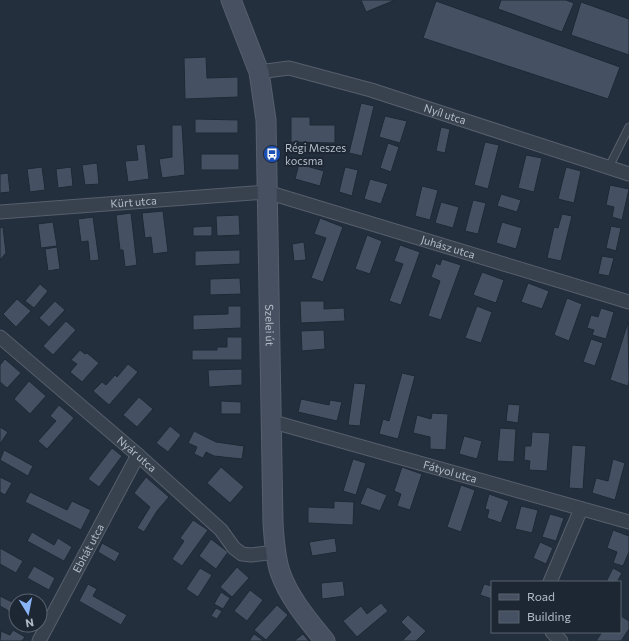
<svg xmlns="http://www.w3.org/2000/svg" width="629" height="641" font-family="Commissioner,sans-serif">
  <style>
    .building { fill: #455162; stroke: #1f2835 }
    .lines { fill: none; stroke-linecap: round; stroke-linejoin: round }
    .lane-casing { stroke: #565f6c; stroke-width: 9 }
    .street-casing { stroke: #565f6c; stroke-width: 15 }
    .secondary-casing { stroke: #565f6c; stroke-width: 21 }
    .lane { stroke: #38414e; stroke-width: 7 }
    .street { stroke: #38414e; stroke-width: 13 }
    .secondary { stroke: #465061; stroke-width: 19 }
    .labels { text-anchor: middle; stroke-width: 4; stroke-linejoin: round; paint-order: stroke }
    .street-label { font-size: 11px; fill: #b4bcc9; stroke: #1d2633 }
    .poi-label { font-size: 11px; fill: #b4bcc9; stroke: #1d2633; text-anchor: start }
  </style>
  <rect width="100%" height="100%" fill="#242f3e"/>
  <path class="building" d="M361 0H395L366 12Z
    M501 0H566L574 3 562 32 498 9Z
    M436 1 620 67 608 99 423 38Z
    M581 2 629 19V55L571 35Z
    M206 57 207 78 238 77V97L185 99 184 58Z
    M361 103 374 106 362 156 349 153Z
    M385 116 407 121 400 143 379 137Z
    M291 117H310V125H335V143L291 142Z
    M195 119 238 120V133H195Z
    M172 125H182L185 175 162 178 159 159 172 157Z
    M441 127 450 129 445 153 436 151Z
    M485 142 499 145 488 189 474 185Z
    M388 143 399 147 391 172 380 168Z
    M145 144 149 179 128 182 125 161 138 160 136 145Z
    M201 154H239V170H201Z
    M526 155 542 158 534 192 518 188Z
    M97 163 99 184 85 185 82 165Z
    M299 164 324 171 320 186 295 179Z
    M42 167 45 190 30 192 27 169Z
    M71 167 73 186 58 188 56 169Z
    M345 167 358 170 352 196 339 192Z
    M566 167 581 171 574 203 558 199Z
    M8 173 10 192 0 193V174Z
    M370 179 388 184 381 204 364 199Z
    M610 185 629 189 622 220 612 217 614 207 606 205Z
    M422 186 438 190 430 220 415 216Z
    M501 194 521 200 517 212 497 206Z
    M473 200 486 203 478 234 465 231Z
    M441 202 459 207 453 228 435 223Z
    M163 211 168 252 153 254 151 237 145 238 142 213Z
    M131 213 137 265 125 267 123 250H120L116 215Z
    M562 214 572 216 561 261 547 258 554 227 558 228Z
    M239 215 240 235 217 236 216 216Z
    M93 217 99 260 90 261 88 241 81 242 78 219Z
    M320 218 343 227 323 282 311 278 326 238 314 234Z
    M53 222 57 246 41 248 38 224Z
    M502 222 522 228 516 249 496 243Z
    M212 226V236H193V227Z
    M611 226 621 228 616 251 606 248Z
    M3 227 6 253 0 260V228Z
    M367 235 382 241 370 274 355 269Z
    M304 242 306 260 294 261 292 244Z
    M400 245 420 252 401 305 389 301 403 264 394 261Z
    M57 247 60 269 48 271 45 249Z
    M240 250V264L195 266V251Z
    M602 256 614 258 609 276 598 274Z
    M442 259 461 265 441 320 428 316 440 281 431 277 436 263 440 265Z
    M482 272 504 280 496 303 473 295Z
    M240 278 241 294 210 295V279Z
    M528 283 549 291 542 309 521 302Z
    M40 284 48 291 34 308 25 301Z
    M567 298 582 304 569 341 554 335Z
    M17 299 31 311 16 327 3 314Z
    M55 301 65 310 49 327 39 318Z
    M300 301H324V309L344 308 345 321 301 323Z
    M228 306H241V328L193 330V315L228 314Z
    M477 306 492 312 481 343 465 338Z
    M601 308 614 312 606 339 592 335 594 330 587 328 591 315 598 317Z
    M66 321 76 330 53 355 43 346Z
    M628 322 629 381 628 386 610 380Z
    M324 330 325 349 302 351 301 331Z
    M227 337H242V360H192V350H217V347H227Z
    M591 339 603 343 595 366 583 362Z
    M80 350 85 354 87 353 99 363 82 382 70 372 77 364 71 360Z
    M5 359 21 373 7 388 0 382V365Z
    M128 364 138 372 109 405 93 391 102 382 106 385 115 375 117 377Z
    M242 369V385L209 387 208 370Z
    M402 373 415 376 398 439 379 434 383 419 389 421Z
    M29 381 46 396 30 414 14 399Z
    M354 383 366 384 360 426 348 425Z
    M139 397 153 409 137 427 123 415Z
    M301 399 329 405 330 400 342 402 337 421 298 412Z
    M221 401 241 402V414H221Z
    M508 404 520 405 518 423 506 421Z
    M59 405 74 418 47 449 38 441 56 421 50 416Z
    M432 413 448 414 446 450 430 449V437L413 433 417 415 431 419Z
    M170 426 181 435 168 452 156 443Z
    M0 427 8 432 0 444Z
    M500 428 516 429 514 462 497 461Z
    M194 431 216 442 244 446 242 459 214 456 206 452 203 458 194 454 197 447 188 443Z
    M532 432 550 433 547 471 529 470 530 461 524 460 525 446H531Z
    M464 436 482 441 477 459 459 454Z
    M572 445 586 446 583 489 569 488Z
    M112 448 122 456 99 487 88 479Z
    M4 450 33 466 28 476 0 460Z
    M353 459 366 463 356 495 343 491Z
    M613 459 625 463 615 500 592 493 596 478 608 481Z
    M221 467 244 487 230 503 207 483Z
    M402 467 422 474 410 510 397 506 401 494 394 491Z
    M0 477 12 483 5 495 0 492Z
    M146 477 169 497 157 511 144 532 137 528 150 507 134 493Z
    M461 485 475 490 461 532 447 527Z
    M367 487 387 495 380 511 360 504Z
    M30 492 67 510 72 501 91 510 81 530 25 502Z
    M489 494 509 501 501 523 487 518 489 510 485 509Z
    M334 501 354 502 353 525 308 523V507L334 508Z
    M521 506 538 510 532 533 515 529Z
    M550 514 564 518 556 541 542 537Z
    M193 520 208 530 182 566 172 559 184 541 180 538Z
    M613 530 629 536V552L623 566 613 563 617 552 607 548Z
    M32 532 54 545 58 538 72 547 64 561 27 541Z
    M335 538 337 552 312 556 309 542Z
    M211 539 228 552 216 569 199 556Z
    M540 542 553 548 546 564 533 558Z
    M102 543 120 553 115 562 98 552Z
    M0 548 23 561 16 573 0 564Z
    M34 566 55 578 49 590 27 578Z
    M237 567 249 578 232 597 220 587Z
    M200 568 212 575 198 597 186 589Z
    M613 568 622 573 617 582H606Z
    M343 581 345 596 322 599 321 583Z
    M88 584 97 589 93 596 127 615 121 625 79 601Z
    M484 584 492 586V599L480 595Z
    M250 590 263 600 247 621 234 611Z
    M221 592 230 598 223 609 214 604Z
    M0 596 12 602 14 598 20 601H16V615L0 606Z
    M381 603 388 611 357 637 343 621 361 606 367 614Z
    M277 605 288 615 266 640 254 630Z
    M216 608 222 611 217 619 211 616Z
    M408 615 426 631 416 641H402L411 632 401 622Z
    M621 616 629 621V629L621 641H596L602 632H620Z
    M13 630 25 637 22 641H0L1 631 10 635Z
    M254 634 264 641H249Z
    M303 634 309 641H294Z"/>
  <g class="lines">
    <defs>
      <path id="lane" d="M609 167 629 127"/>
      <g id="street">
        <path id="s1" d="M259 72 289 68 371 90 629 174"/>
        <path id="s2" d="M0 212 267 192 629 302"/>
        <path id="s3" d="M0 337 138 455 221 530 234 548 242 554 251 555 276 552"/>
        <path id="s4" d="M270 421 629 522"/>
        <path d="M550 582 581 509"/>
        <path d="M552 632 561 641"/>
        <path id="s5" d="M39 641 138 455"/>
      </g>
      <g id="secondary">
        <path id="s6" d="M231 0 259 72 266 120 273 523C274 539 275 556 280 572 289 598 308 620 325 641"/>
      </g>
    </defs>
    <use href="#lane" class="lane-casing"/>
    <use href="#street" class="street-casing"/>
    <use href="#secondary" class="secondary-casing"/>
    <use href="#lane" class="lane"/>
    <use href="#street" class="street"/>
    <use href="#secondary" class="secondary"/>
  </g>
  <defs>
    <symbol id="bus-disc" viewBox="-11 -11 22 22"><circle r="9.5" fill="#1a4fb4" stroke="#1d2633"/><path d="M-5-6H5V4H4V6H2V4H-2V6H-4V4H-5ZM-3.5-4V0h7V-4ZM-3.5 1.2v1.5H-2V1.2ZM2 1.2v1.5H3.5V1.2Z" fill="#fff"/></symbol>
  </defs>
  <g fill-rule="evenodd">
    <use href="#bus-disc" x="262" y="144" width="20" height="20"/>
  </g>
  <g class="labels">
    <g class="street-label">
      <text dy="4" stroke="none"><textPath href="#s1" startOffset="193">Nyíl utca</textPath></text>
      <text dy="4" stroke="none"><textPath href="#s2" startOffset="134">Kürt utca</textPath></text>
      <text dy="4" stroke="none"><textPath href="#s2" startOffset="457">Juhász utca</textPath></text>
      <text dy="4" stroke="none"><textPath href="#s6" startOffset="331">Szelei út</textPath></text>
      <text dy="4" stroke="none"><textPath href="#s3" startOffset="180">Nyár utca</textPath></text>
      <text dy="4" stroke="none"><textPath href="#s4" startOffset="187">Fátyol utca</textPath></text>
      <text dy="4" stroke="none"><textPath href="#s5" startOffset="105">Ebhát utca</textPath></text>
    </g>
    <g class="poi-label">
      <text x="285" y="152">Régi Meszes<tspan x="285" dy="13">kocsma</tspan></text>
    </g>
  </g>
  <rect x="491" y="581" width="130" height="52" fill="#1d2633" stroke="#59626f"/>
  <rect x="499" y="594" width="20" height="6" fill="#465061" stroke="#59626f"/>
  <text x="527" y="601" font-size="12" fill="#b4bcc9">Road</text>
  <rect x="499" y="611" width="20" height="12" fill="#455162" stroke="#59626f"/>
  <text x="527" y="621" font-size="12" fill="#b4bcc9">Building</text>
  <g transform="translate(28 613) rotate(170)"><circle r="19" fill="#1d2633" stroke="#59626f"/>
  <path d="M0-3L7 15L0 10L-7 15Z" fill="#8ab4f8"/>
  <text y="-6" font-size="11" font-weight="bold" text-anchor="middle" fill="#b4bcc9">N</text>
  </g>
</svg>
